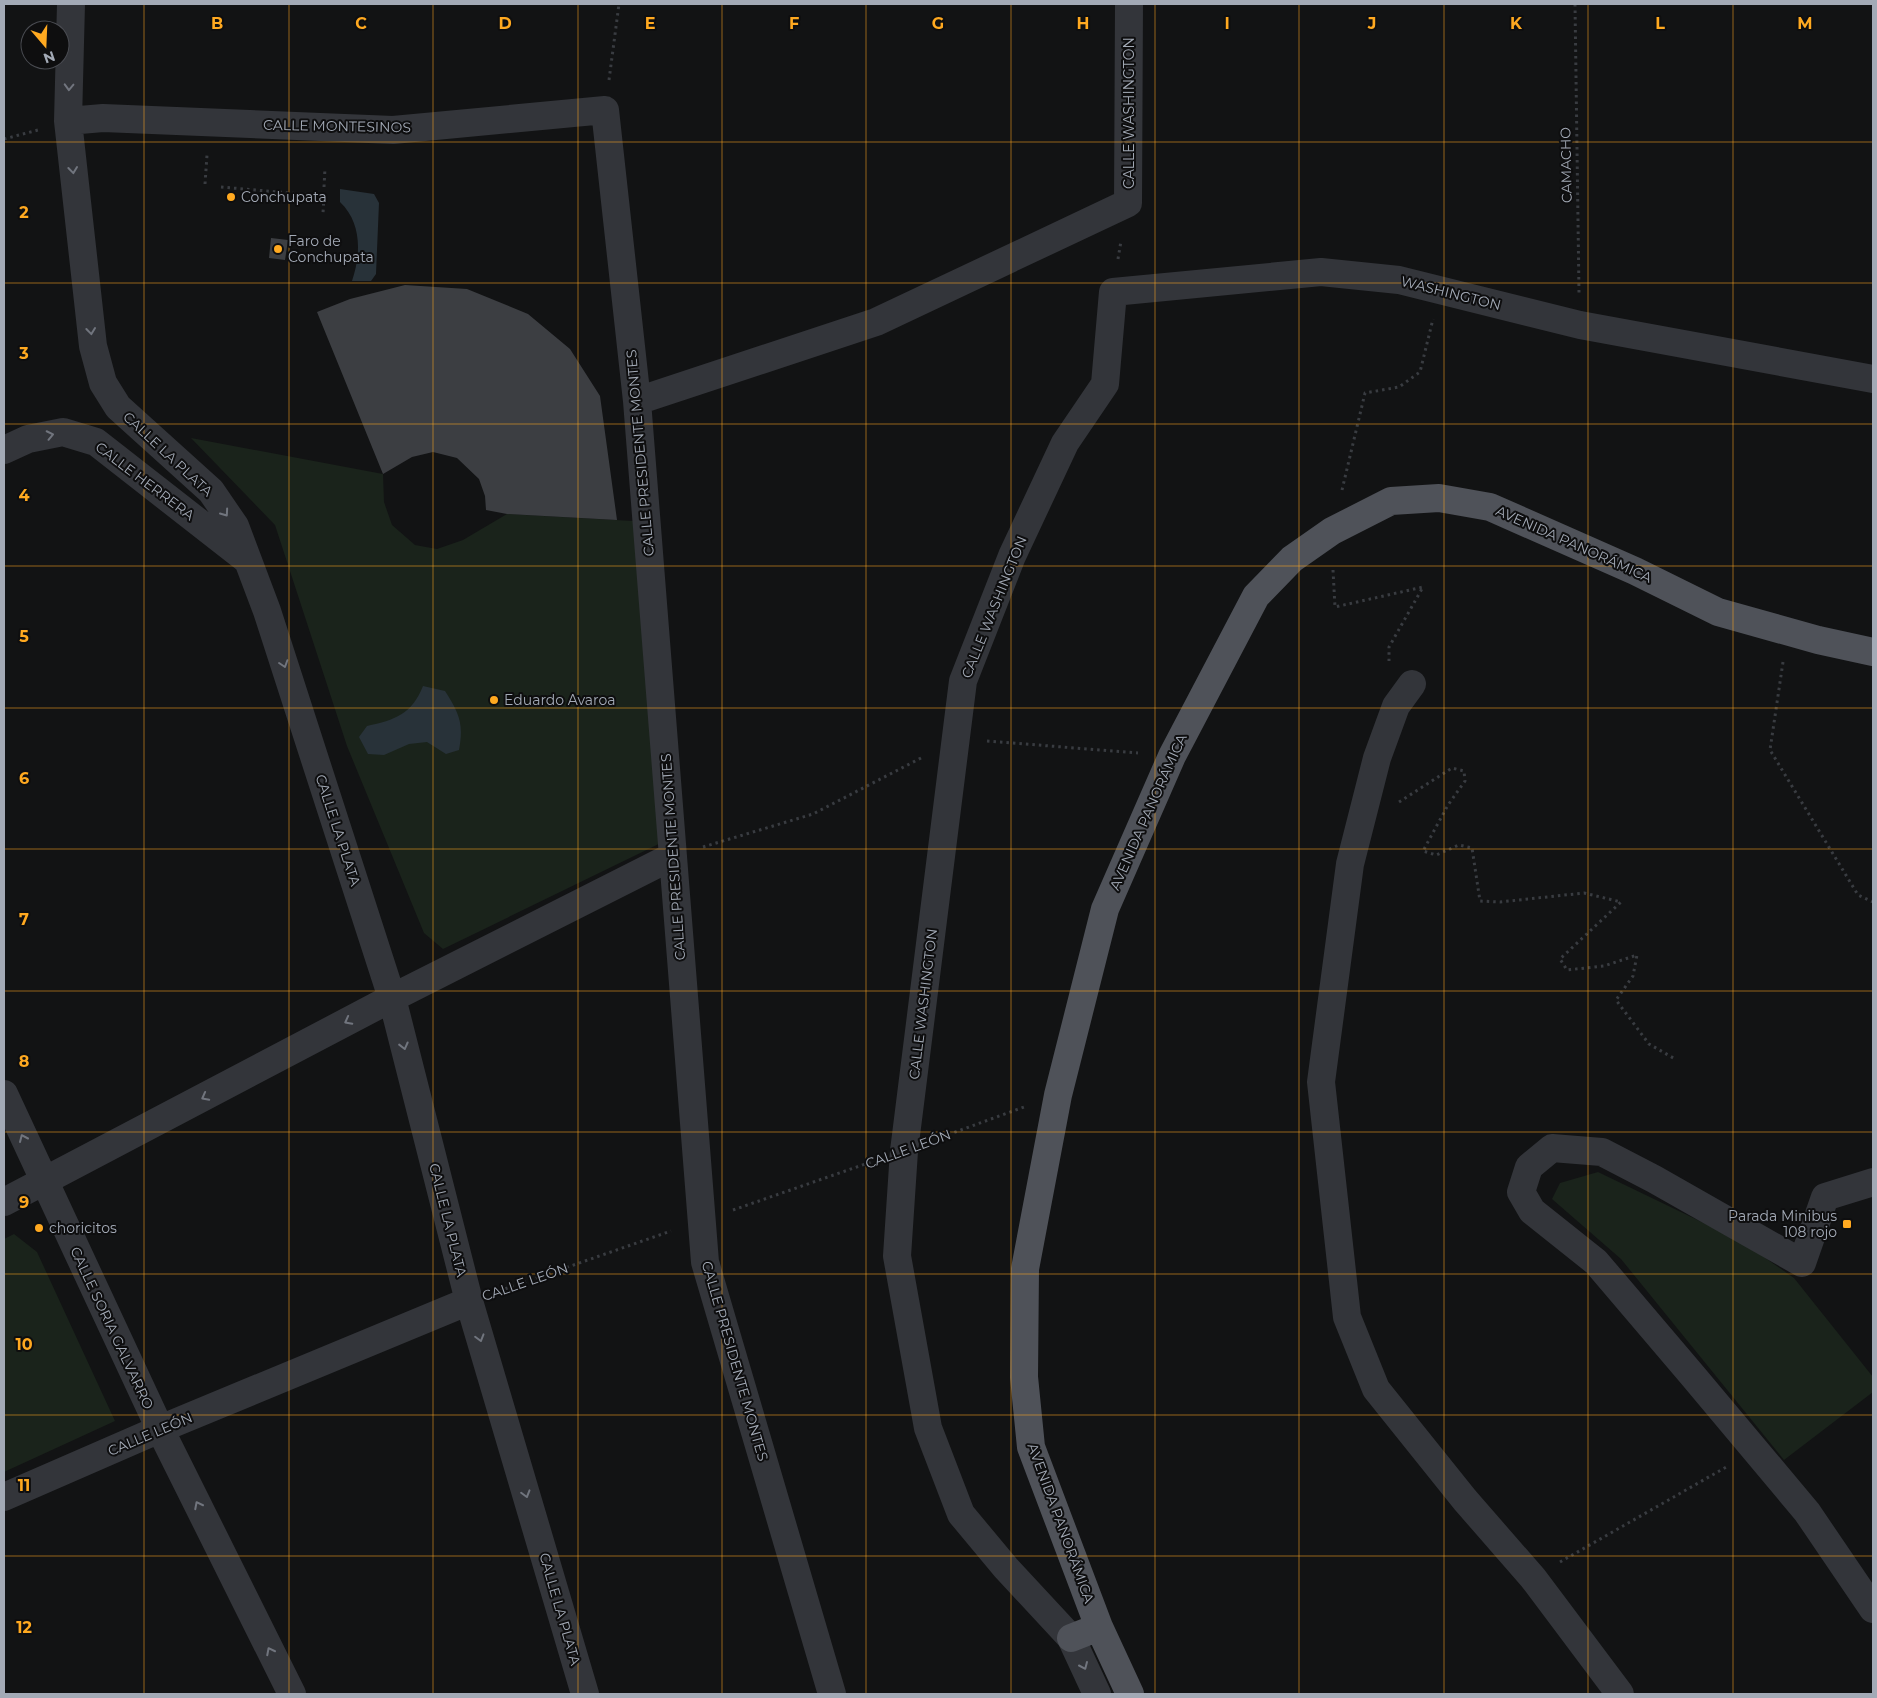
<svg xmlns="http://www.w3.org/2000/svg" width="1877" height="1698" font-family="Montserrat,sans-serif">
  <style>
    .green { fill: #1a231b }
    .water { fill: #283239 }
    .building { fill: #3c3e42 }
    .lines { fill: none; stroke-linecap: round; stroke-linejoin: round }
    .path { stroke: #393c41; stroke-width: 3; stroke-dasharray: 2.5 4; stroke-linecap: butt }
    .street { stroke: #33353a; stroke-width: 28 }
    .primary { stroke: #4f5259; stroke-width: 28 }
    .oneway { stroke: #71757e }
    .grid { fill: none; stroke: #ffa920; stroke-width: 1; stroke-opacity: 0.55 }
    .poi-dot { fill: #ffa920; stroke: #0e0e0f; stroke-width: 2 }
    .labels { text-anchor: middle; stroke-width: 4; stroke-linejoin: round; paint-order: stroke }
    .street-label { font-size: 14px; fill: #a3aab6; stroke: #0e0e0f }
    .poi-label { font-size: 14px; fill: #a3aab6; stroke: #0e0e0f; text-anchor: start }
    .grid-label { font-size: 16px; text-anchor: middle; font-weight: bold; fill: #ffa920; stroke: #0e0e0f; stroke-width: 4; stroke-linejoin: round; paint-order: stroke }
  </style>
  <rect width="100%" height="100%" fill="#121314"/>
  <path class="green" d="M191 438 383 474 384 502 392 525 415 545 437 549 463 540 507 514 633 521 667 840 443 949 424 933 347 746 275 525Z
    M1598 1172 1741 1241 1794 1278 1873 1377V1392L1784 1460 1621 1259 1552 1199 1560 1183Z
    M14 1234 37 1252 115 1421 4 1472V1239Z"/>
  <path class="water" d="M340 189 374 194 379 203 376 274 371 281H352C361 254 362 223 340 202Z
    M423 686 445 691C459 713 464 723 459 750L446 754 427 742 409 744 384 755 368 754 359 737 367 726C395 720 412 714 423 686Z"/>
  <path class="building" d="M271 238 288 240 285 260 269 258Z
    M405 285 467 289 528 314 570 349 600 396 617 520 507 514 486 510 485 496 479 479 457 458 433 452 412 457 383 474 317 312 350 299Z"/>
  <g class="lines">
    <path class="path" d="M1575 4 1579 293
      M609 80 619 4
      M4 139 38 130
      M205 184 207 155
      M221 187 324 196 323 213
      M324 187 325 168
      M1118 259 1121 241
      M1342 490 1365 393 1399 387 1420 372 1433 319
      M1333 570 1335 607 1423 587 1389 647V661
      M1783 662 1770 750 1858 895 1873 902
      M987 741 1138 753
      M1399 802 1452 768 1464 771 1465 781 1448 805 1423 851 1436 855 1459 845 1472 848 1480 901 1500 902 1584 893 1621 902 1560 959 1567 970 1604 966 1637 955 1633 976 1616 1000 1649 1044 1675 1059
      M703 847 813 814 921 758
      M936 1139 1024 1107
      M733 1210 871 1162
      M499 1291 671 1231
      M1560 1562 1728 1466"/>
    <path class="street" d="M71 4 68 121 93 346 103 383 118 407 211 491 235 526 267 611 392 998 469 1301 585 1694
      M68 121 103 118 393 130 605 110 637 401 705 1262 832 1694
      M637 401 876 322 1128 203 1129 4
      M4 450 28 439 63 432 96 442 247 560
      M1412 684 1396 706 1377 758 1350 864 1321 1082 1347 1317 1376 1389 1465 1500 1533 1578 1620 1694
      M4 1094 160 1429 292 1694
      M1873 1182 1825 1197 1802 1263 1654 1179 1602 1152 1552 1148 1529 1167 1521 1192 1532 1211 1596 1262 1693 1376 1807 1512 1873 1609
      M4 1202 392 998 673 856
      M4 1497 160 1429 469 1301
      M1097 1694 1071 1638 1006 1568 961 1514 928 1428 897 1256 904 1151 963 681 1012 556 1065 443 1105 384 1113 292 1321 272 1399 280 1580 325 1873 379"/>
    <path class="primary" d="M1071 1638 1099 1627
      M1130 1694 1099 1627 1031 1447 1024 1377 1025 1269 1058 1095 1105 909 1172 756 1256 596 1292 559 1332 531 1391 501 1439 498 1490 507 1635 571 1718 612 1818 640 1873 652"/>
  </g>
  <defs><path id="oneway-chevron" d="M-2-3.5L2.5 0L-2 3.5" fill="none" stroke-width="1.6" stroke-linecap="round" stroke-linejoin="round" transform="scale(1.25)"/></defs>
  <g class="oneway">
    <use href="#oneway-chevron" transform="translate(69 87) rotate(92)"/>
    <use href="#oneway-chevron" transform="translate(73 170) rotate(83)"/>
    <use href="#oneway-chevron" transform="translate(91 331) rotate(83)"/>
    <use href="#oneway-chevron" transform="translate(50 435) rotate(-12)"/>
    <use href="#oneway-chevron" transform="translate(225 513) rotate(55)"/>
    <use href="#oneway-chevron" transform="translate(284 664) rotate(72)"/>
    <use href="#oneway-chevron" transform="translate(348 1021) rotate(152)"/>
    <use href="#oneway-chevron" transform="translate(404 1046) rotate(76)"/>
    <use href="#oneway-chevron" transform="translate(205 1097) rotate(152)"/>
    <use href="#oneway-chevron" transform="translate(23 1138) rotate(-114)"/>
    <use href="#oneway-chevron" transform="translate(480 1338) rotate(74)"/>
    <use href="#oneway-chevron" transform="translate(526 1494) rotate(74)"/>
    <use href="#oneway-chevron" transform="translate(198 1505) rotate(-117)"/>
    <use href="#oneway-chevron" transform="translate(270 1651) rotate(-117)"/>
    <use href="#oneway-chevron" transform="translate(1084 1666) rotate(66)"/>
  </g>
  <path class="grid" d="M144 4V1694M289 4V1694M433 4V1694M578 4V1694M722 4V1694M866 4V1694M1011 4V1694M1155 4V1694M1299 4V1694M1444 4V1694M1588 4V1694M1733 4V1694M4 142H1873M4 283H1873M4 424H1873M4 566H1873M4 708H1873M4 849H1873M4 991H1873M4 1132H1873M4 1274H1873M4 1415H1873M4 1556H1873"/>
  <g class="poi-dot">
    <circle cx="231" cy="197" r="5"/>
    <circle cx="278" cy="249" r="5"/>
    <circle cx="494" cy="700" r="5"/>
    <rect x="1842" y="1219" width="10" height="10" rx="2.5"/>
    <circle cx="39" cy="1228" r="5"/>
  </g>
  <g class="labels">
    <g class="street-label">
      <text transform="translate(1129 113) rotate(-90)" y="5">CALLE WASHINGTON</text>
      <text transform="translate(337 126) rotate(1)" y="5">CALLE MONTESINOS</text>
      <text transform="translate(1566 165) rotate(-91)" y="5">CAMACHO</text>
      <text transform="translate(1451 293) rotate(14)" y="5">WASHINGTON</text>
      <text transform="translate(640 453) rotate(-95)" y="5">CALLE PRESIDENTE MONTES</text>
      <text transform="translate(168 454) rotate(43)" y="5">CALLE LA PLATA</text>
      <text transform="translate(145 481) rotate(37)" y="5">CALLE HERRERA</text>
      <text transform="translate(1574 544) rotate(24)" y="5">AVENIDA PANORÁMICA</text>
      <text transform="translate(994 607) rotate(-68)" y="5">CALLE WASHINGTON</text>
      <text transform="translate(1148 812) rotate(-66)" y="5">AVENIDA PANORÁMICA</text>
      <text transform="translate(338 830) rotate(72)" y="5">CALLE LA PLATA</text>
      <text transform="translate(673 857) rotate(-94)" y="5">CALLE PRESIDENTE MONTES</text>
      <text transform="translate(923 1004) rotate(-83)" y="5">CALLE WASHINGTON</text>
      <text transform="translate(908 1149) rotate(-20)" y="5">CALLE LEÓN</text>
      <text transform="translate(448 1220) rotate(76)" y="5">CALLE LA PLATA</text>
      <text transform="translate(525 1282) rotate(-19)" y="5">CALLE LEÓN</text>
      <text transform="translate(112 1328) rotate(65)" y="5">CALLE SORIA GALVARRO</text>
      <text transform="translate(735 1361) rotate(74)" y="5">CALLE PRESIDENTE MONTES</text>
      <text transform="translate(150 1434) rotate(-23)" y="5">CALLE LEÓN</text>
      <text transform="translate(1061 1523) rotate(70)" y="5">AVENIDA PANORÁMICA</text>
      <text transform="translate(560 1609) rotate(74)" y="5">CALLE LA PLATA</text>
    </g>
    <g class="poi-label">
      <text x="241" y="202">Conchupata</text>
      <text x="288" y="246">Faro de<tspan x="288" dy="16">Conchupata</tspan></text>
      <text x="504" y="705">Eduardo Avaroa</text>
      <text x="1837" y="1221" text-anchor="end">Parada Minibus<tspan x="1837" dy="16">108 rojo</tspan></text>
      <text x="49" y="1233">choricitos</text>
    </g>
  </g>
  <g class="grid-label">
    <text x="217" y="29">B</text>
    <text x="361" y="29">C</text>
    <text x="505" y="29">D</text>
    <text x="650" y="29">E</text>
    <text x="794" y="29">F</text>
    <text x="938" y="29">G</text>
    <text x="1083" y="29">H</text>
    <text x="1227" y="29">I</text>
    <text x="1372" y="29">J</text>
    <text x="1516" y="29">K</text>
    <text x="1660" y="29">L</text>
    <text x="1805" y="29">M</text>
    <text x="24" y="218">2</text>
    <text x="24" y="359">3</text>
    <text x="24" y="501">4</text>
    <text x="24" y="642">5</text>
    <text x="24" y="784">6</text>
    <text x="24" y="925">7</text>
    <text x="24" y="1067">8</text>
    <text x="24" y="1208">9</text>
    <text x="24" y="1350">10</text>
    <text x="24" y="1491">11</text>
    <text x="24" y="1633">12</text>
  </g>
  <rect width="1877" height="1698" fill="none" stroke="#a3aab6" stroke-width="10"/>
  <g transform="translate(45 45) rotate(161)"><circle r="24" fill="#0e0e0f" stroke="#4a4c52"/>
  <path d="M0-4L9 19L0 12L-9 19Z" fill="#ffa920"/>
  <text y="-8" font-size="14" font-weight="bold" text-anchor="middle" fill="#a3aab6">N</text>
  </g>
</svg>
